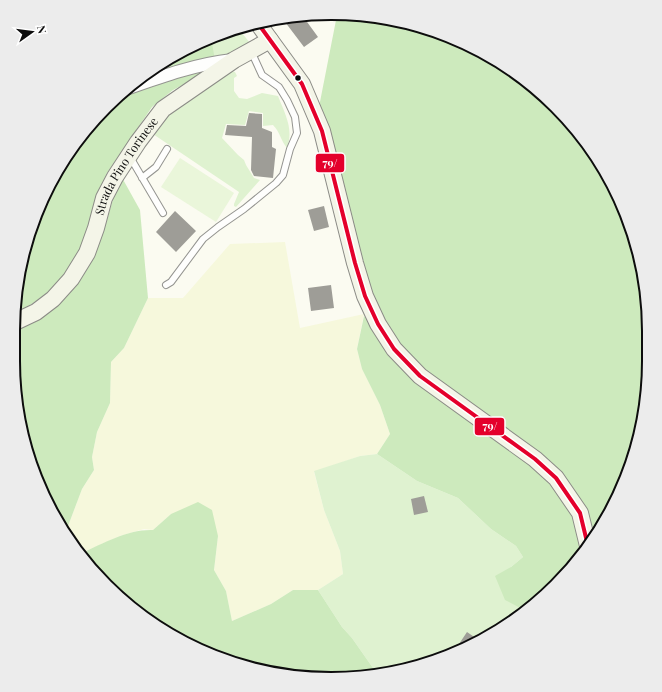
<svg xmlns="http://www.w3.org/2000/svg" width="662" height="692" font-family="'Playfair Display',serif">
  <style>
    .farmland { fill: #f6f8dc }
    .green { fill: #dff2d0 }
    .forest { fill: #cdeabd }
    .pitch { fill: #eaf6da }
    .building { fill: #9e9d97 }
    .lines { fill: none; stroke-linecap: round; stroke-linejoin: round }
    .lane-casing { stroke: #949490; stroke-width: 8 }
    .street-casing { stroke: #949490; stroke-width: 14 }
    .secondary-casing { stroke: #8b8b86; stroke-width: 18 }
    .lane { stroke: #fefefd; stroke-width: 6 }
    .street { stroke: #fefefd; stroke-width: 12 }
    .secondary { stroke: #f4f5e8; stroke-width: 16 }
    .bus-1-casing { stroke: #fff; stroke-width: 7 }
    .bus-1 { stroke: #e4002b; stroke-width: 4 }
    .bus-dot { fill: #0d0d0d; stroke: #fff; stroke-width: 1.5 }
    .labels { text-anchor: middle; stroke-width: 4; stroke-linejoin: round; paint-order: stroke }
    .street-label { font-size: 12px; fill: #0d0d0d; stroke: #fff }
    .rim { fill: none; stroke: #0d0d0d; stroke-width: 2 }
    .line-badge { stroke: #fff; stroke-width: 1.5 }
    .badge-label { font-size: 11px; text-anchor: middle; font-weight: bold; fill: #fff }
  </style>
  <rect width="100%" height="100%" fill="#fbfbf1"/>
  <path class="farmland" d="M285 242 300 328 364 314 357 349 362 369 380 405 390 434 377 454 360 456 314 472 324 510 340 551 343 574 318 590H293L271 604 232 621 226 591 214 570 218 536 171 514 153 530 144 529 120 536 82 553 80 552 65 534 82 489 94 470 92 457 97 432 110 403 111 362 124 348 148 298H183L230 244Z"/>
  <path class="green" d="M238 28 254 48 213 64 190 46Z
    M232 71 235 72 237 76 234 78V91L239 98 247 99 262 93 278 96C285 114 294 129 287 148 281 141 280 132 273 125L263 126V113L249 111 245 125 226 124 222 138 238 155 244 160 246 165 254 178 260 180 236 207 234 206V204L239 192 150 132 166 113Z
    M377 454 417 481 458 498 491 529 516 546 523 557 511 567 526 611 490 637 433 662 375 674 373 668 352 638 342 627 318 590 343 574 340 551 324 510 314 471 360 456Z"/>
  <path class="forest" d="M337 15 372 16 433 30 490 55 540 92 583 137 616 190 638 248 648 310V382L638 443 616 501 592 541 584 511 423 373 374 317 319 107Z
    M211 38 215 60 137 79 190 46Z
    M203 68 205 73 173 90 152 107 107 173C99 189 95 207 90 225 78 265 54 294 16 313V290L30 229 55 172 92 122 123 92Z
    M120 174 140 210 148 298 124 348 111 362 110 403 97 432 92 457 94 470 82 489 65 534 37 483 19 423 17 330C25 326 34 323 41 318 96 280 103 233 120 174Z
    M364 316 412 373 484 426 563 492 587 549 583 555 541 600 526 611 505 600 495 576 511 567 523 557 516 546 491 529 458 498 417 481 377 454 390 434 380 405 362 369 357 349Z
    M198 502 212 510 218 536 214 570 226 591 232 621 271 604 293 590H318L342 627 352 638 373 668 375 674 352 678 289 676 229 662 172 636 121 600 80 552 82 553C104 543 128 529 153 530L171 514Z"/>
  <path class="pitch" d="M180 158 234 193 216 222 161 187Z"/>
  <path class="building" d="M302 15 318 37 304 47 282 18Z
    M249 113 262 114V128L272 132V147L276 149 273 178 254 176 251 170 252 137 225 135 227 125 246 126Z
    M324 206 329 227 314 231 308 210Z
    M175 211 196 231 176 252 156 232Z
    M331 285 334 308 311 311 308 288Z
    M424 496 428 512 414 515 411 499Z
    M467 632 480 641 453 653Z"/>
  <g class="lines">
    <defs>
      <path id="lane" d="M130 157 163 213
        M142 178 156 167 167 149
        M166 285 171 282 203 239 218 227 244 209 276 183 283 175 290 149 297 133 295 117 287 100 279 87 262 75 251 51"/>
      <path id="street" d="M126 89C160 77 196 64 232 60"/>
      <g id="secondary">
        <path d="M257 22 302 84 322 131 355 263 365 296 378 324 394 349 420 376 535 459 556 478 580 513 588 546"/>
        <path id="s1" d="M17 321 36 312 53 299 71 279 87 253 96 228 104 198 115 177 138 142 163 109 234 60 270 40"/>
      </g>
    </defs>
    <use href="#lane" class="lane-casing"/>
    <use href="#street" class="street-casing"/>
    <use href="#secondary" class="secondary-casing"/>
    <use href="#lane" class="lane"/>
    <use href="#street" class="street"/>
    <use href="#secondary" class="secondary"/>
    <defs>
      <path id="bus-1" d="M257 22 302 84 322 131 355 263 365 296 378 324 394 349 420 376 535 459 556 478 580 513 588 546"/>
    </defs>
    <use href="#bus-1" class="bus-1-casing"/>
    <use href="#bus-1" class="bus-1"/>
  </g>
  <circle class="bus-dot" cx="298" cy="78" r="3.5"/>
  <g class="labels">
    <g class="street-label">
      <text dy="4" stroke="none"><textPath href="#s1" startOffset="196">Strada Pino Torinese</textPath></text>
    </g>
  </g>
  <path d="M0 0H662V692H0ZM331 20H331A311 311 0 0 1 642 331V361A311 311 0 0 1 331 672H331A311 311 0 0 1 20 361V331A311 311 0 0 1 331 20Z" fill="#ececec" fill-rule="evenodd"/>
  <path class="rim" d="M331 20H331A311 311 0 0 1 642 331V361A311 311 0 0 1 331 672H331A311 311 0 0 1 20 361V331A311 311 0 0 1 331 20Z"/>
  <g class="line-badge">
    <rect x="315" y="153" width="30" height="20" rx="4" fill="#e4002b"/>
    <rect x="474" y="417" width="31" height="19" rx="4" fill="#e4002b"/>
  </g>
  <g class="badge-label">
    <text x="330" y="167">79/</text>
    <text x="490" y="430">79/</text>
  </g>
  <g transform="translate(32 32) rotate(76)" stroke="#ffffff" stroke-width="3" paint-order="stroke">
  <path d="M0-3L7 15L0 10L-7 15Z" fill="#0d0d0d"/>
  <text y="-6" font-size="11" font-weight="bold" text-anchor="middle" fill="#0d0d0d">N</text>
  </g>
</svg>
